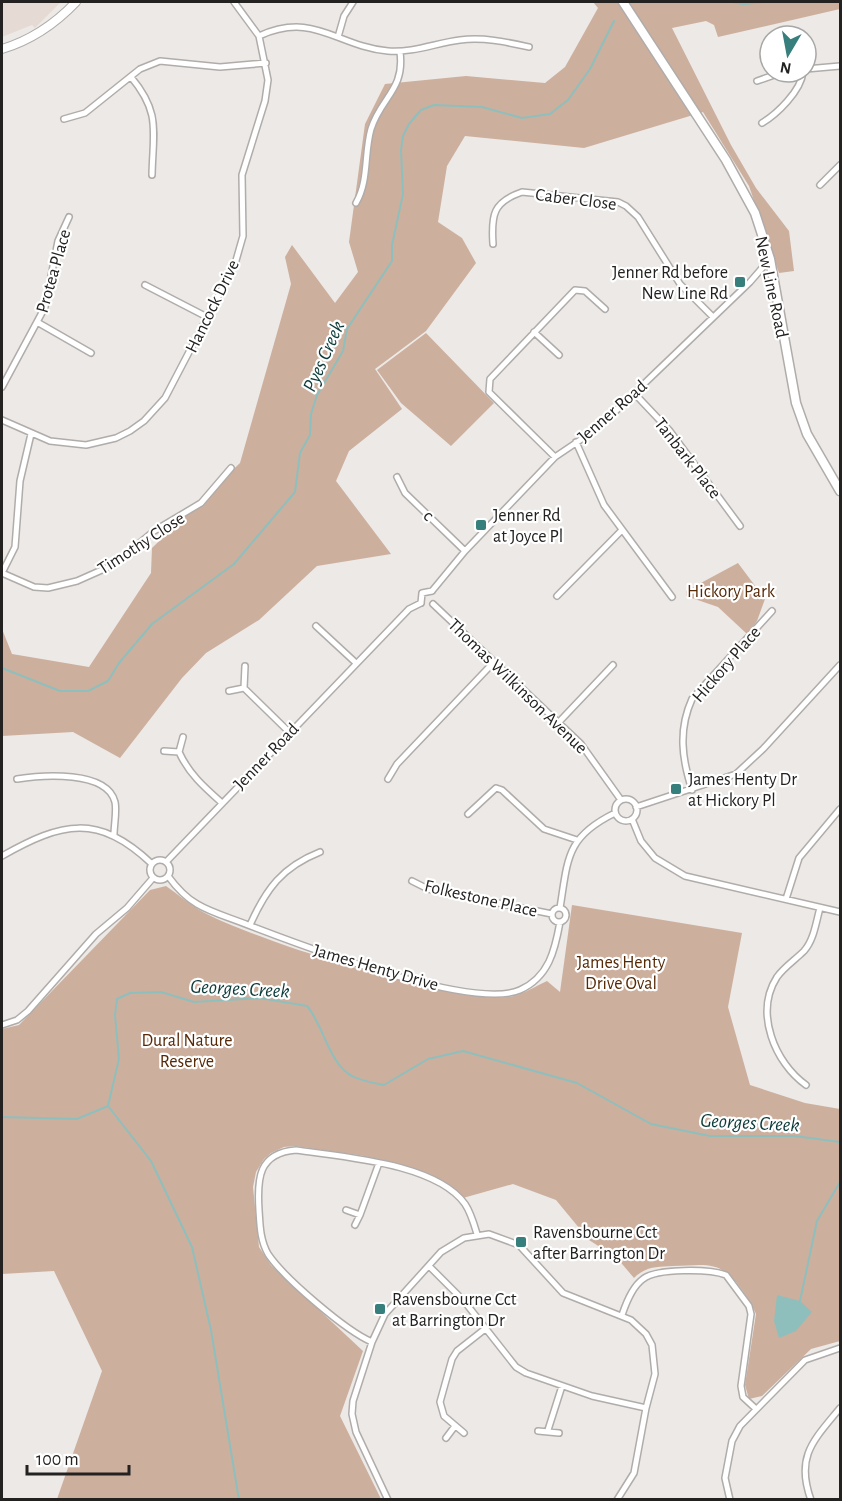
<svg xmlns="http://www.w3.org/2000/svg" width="842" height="1501" font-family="'Alegreya Sans',sans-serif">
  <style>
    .built { fill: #e6dbd4 }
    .green { fill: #cdaf9e }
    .water { fill: #8fbfbc }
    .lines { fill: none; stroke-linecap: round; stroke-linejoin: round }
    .stream { stroke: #8fbfbc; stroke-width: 2 }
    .minor-casing { stroke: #b0acaa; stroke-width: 8 }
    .secondary-casing { stroke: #b0acaa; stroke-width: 10 }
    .primary-casing { stroke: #b0acaa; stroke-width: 11 }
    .minor { stroke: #fff; stroke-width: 5 }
    .secondary { stroke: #fff; stroke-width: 8 }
    .primary { stroke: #fff; stroke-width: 8 }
    .poi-dot { fill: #377f7c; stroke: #fff; stroke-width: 2 }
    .labels { text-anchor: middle; stroke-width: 4.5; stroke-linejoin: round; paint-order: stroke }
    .street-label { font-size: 18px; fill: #232221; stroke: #fff }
    .poi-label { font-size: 18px; fill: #232221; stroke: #fff; text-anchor: start }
    .park-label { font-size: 18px; fill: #552806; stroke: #fff }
    .water-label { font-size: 20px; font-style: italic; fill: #0b3a38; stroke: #fff }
  </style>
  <rect width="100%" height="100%" fill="#ece9e6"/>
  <path class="built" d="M2 2H61L35 28 32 25 2 37Z"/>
  <path class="green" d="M593 2H840V9L718 37 714 25 706 21 672 28 731 145 756 188 789 231 794 271 779 273 749 186 703 112 584 148 465 136 447 166 438 222 462 238 476 263 426 331 375 369 402 409 349 451 336 481 391 554 317 566 259 620 206 653 182 678 120 758 73 732 2 736V629L12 654 89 667 151 573 152 548 240 463 291 284 285 257 292 245 335 303 358 272 349 242 365 124 385 84 466 76 545 83 565 67 598 8Z
    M426 333 494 403 451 446 401 403 377 370Z
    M738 563 765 599 757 621 747 634 718 607 686 596V591Z
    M166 886C178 894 190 905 203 912 250 938 466 1009 514 996 525 993 536 986 547 981L560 992 572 905 742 933 728 1007 750 1085 805 1103 840 1109V1341L811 1349 762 1396 749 1399 745 1385 756 1314C752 1305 748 1298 742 1290 721 1259 706 1265 673 1266 657 1267 646 1266 634 1278L617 1258 589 1240 556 1200 513 1184 463 1198C419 1157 352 1155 295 1146L284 1147 271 1153 264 1159 256 1172 253 1187 259 1247 271 1265 363 1351 340 1416 381 1499H57L102 1371 54 1271 2 1274V1029L19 1025 150 890Z"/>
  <path class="water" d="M777 1295 800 1301 812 1312 796 1331 779 1338 774 1321Z"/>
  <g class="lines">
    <path class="stream" d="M731 2 743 4 768 2
      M2 668 60 691H88L108 681 119 663 152 624 234 564 295 492 300 453 310 435 311 414 317 395 343 351 347 329 392 261V245L403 194 401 150 403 136 409 124 421 110 434 105 482 107 522 118 550 114 568 100 590 69 614 21
      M108 1106 151 1161 192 1247 211 1330 239 1500
      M2 1117 77 1119 108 1106 119 1059 115 1015 117 999 130 993 161 992 194 1002 260 998 307 1006C324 1026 329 1064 352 1076 361 1081 374 1083 384 1085L428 1059 463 1051 577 1083 651 1124 710 1136H795L840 1142
      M800 1301 817 1221 840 1182V1176"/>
    <defs>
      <path id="minor" d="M259 36C314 11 336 46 388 51 413 53 436 43 460 40 484 37 506 42 529 47
        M338 37 344 16 353 2
        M806 69 840 66
        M131 77C161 113 153 131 152 175
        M757 81 783 72
        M64 119 85 113 140 69 160 61 220 67 266 63
        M762 123C777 114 801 91 803 72
        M820 185 840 165
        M356 203C369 181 364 153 371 129 381 97 405 90 400 52
        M493 244C491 215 493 202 522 192L618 202 626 206 638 217 680 284 713 317
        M145 285 207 317
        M37 322 91 353
        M534 332 559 355
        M2 387 45 307 58 241 69 217
        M634 393 669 430 740 526
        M2 420 50 441 86 445 116 438 130 431 144 421 165 398 235 264 243 236 242 175 265 101 268 80 259 36 234 2
        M576 442 604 505 672 597
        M555 457 489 392 490 379 575 290 585 291 605 309
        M397 477 405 493 465 551
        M2 573 34 587 48 588 77 581 113 565 154 531 201 503 231 468
        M2 573 15 547 20 481 31 434
        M432 591 465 551 555 457 598 428 750 282 770 259
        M557 596 622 530
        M421 603 422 593 432 591
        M433 604 581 744 621 800
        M316 626 356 663
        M245 666 244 688 289 732
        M229 691 244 688
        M558 723 613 665
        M183 737 179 752C189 774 204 787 222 803
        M164 751 179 752
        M17 779C42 775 107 770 115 802 117 811 114 825 114 835
        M388 779 397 764 494 662
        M692 790C682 759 678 730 692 699L772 611
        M615 810a11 11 0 1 1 22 0a11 11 0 1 1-22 0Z
        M636 807 736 774 763 749 840 665
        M468 814 496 788 502 790 544 829 577 840
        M632 819 641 841 655 858 685 876 840 912
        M2 856C62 822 98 813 152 864
        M150 870a10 10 0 1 1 20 0a10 10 0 1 1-20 0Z
        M166 862 409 609 421 603
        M168 876C176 887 185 897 197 904 212 913 231 918 248 925 300 945 472 1011 520 990 549 977 555 950 560 922
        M412 881 428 889 552 914
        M786 899 799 858 840 809
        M552 915a7 7 0 1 1 14 0a7 7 0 1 1-14 0Z
        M560 908C568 858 566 837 615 813
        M250 925C266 889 282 867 320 852
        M2 1025 17 1020 28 1011 96 934 127 908 153 878
        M806 1085C775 1063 754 1013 777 977 784 967 795 960 804 951 814 940 816 922 820 908
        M346 1210 360 1215 379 1163
        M355 1225 360 1215
        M429 1266 464 1301 516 1367 526 1373 592 1396 646 1408
        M622 1315C626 1303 633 1286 643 1279 657 1268 710 1269 726 1275L749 1306 751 1314 741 1386 743 1397 756 1409
        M372 1342C346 1331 284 1278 268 1254 260 1240 260 1225 259 1210 257 1179 258 1153 296 1150 342 1157 436 1163 465 1204 471 1213 474 1224 477 1234
        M548 1430 562 1386
        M538 1431 559 1433
        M464 1433 444 1416 440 1402 452 1359 457 1351 485 1329
        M446 1438 455 1426
        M388 1500 356 1432 352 1414 353 1401 372 1342 385 1314 441 1252 464 1238 489 1234 519 1245 563 1293 631 1320 646 1334 652 1345 655 1374 646 1408 634 1473 617 1500
        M730 1500 725 1478 732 1441 740 1426 805 1360 840 1348
        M811 1500C795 1456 814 1440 840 1408"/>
      <path id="secondary" d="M2 49C32 40 55 24 76 2"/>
      <path id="primary" d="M623 2 726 160 755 213 770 259 796 403 807 434 840 491"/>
    </defs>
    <use href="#minor" class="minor-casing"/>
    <use href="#secondary" class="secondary-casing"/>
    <use href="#primary" class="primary-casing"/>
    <use href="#minor" class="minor"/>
    <use href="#secondary" class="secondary"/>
    <use href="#primary" class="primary"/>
  </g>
  <g class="poi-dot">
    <rect x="734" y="276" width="12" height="12" rx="3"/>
    <rect x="475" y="519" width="12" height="12" rx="3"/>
    <rect x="670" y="783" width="12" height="12" rx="3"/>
    <rect x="515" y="1236" width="12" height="12" rx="3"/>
    <rect x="374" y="1303" width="12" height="12" rx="3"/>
  </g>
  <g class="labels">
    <g class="street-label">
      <text transform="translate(576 199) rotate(7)" y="6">Caber Close</text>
      <text transform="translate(53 271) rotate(-74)" y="6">Protea Place</text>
      <text transform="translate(772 287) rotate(78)" y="6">New Line Road</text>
      <text transform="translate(212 306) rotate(-64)" y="6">Hancock Drive</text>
      <text transform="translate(612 411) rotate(-41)" y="6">Jenner Road</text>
      <text transform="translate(688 458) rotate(52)" y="6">Tanbark Place</text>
      <text transform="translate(429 515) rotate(44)" y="6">c</text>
      <text transform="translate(141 543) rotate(-33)" y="6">Timothy Close</text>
      <text transform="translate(726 664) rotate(-49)" y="6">Hickory Place</text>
      <text transform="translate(518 686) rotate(44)" y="6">Thomas Wilkinson Avenue</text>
      <text transform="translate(266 756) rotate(-46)" y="6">Jenner Road</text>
      <text transform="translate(481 898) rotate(13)" y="6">Folkestone Place</text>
      <text transform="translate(376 967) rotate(16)" y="6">James Henty Drive</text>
    </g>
    <g class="poi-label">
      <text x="728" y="278" text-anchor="end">Jenner Rd before<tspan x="728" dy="21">New Line Rd</tspan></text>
      <text x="493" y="521">Jenner Rd<tspan x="493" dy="21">at Joyce Pl</tspan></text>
      <text x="688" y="785">James Henty Dr<tspan x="688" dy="21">at Hickory Pl</tspan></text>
      <text x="533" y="1238">Ravensbourne Cct<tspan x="533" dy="21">after Barrington Dr</tspan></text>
      <text x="392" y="1305">Ravensbourne Cct<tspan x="392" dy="21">at Barrington Dr</tspan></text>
    </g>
    <g class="park-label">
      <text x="731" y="597">Hickory Park</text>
      <text x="621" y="968">James Henty<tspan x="621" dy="21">Drive Oval</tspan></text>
      <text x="187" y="1046">Dural Nature<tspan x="187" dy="21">Reserve</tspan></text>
    </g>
    <g class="water-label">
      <text transform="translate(323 356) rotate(-66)" y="7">Pyes Creek</text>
      <text transform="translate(240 988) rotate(3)" y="7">Georges Creek</text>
      <text transform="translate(750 1122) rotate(3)" y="7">Georges Creek</text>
    </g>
  </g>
  <rect width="842" height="1501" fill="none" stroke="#232221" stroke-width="6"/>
  <g transform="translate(788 54) rotate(190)"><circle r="28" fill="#ffffff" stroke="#a7a7a6" stroke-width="1.5"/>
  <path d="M0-4.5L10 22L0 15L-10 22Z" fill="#377f7c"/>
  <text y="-9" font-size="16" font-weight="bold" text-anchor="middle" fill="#232221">N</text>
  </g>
  <path d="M27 1465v9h102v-9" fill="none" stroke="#232221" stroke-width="3"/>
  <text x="36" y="1465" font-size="18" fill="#232221" stroke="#ffffff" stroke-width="4.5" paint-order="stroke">100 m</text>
</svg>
